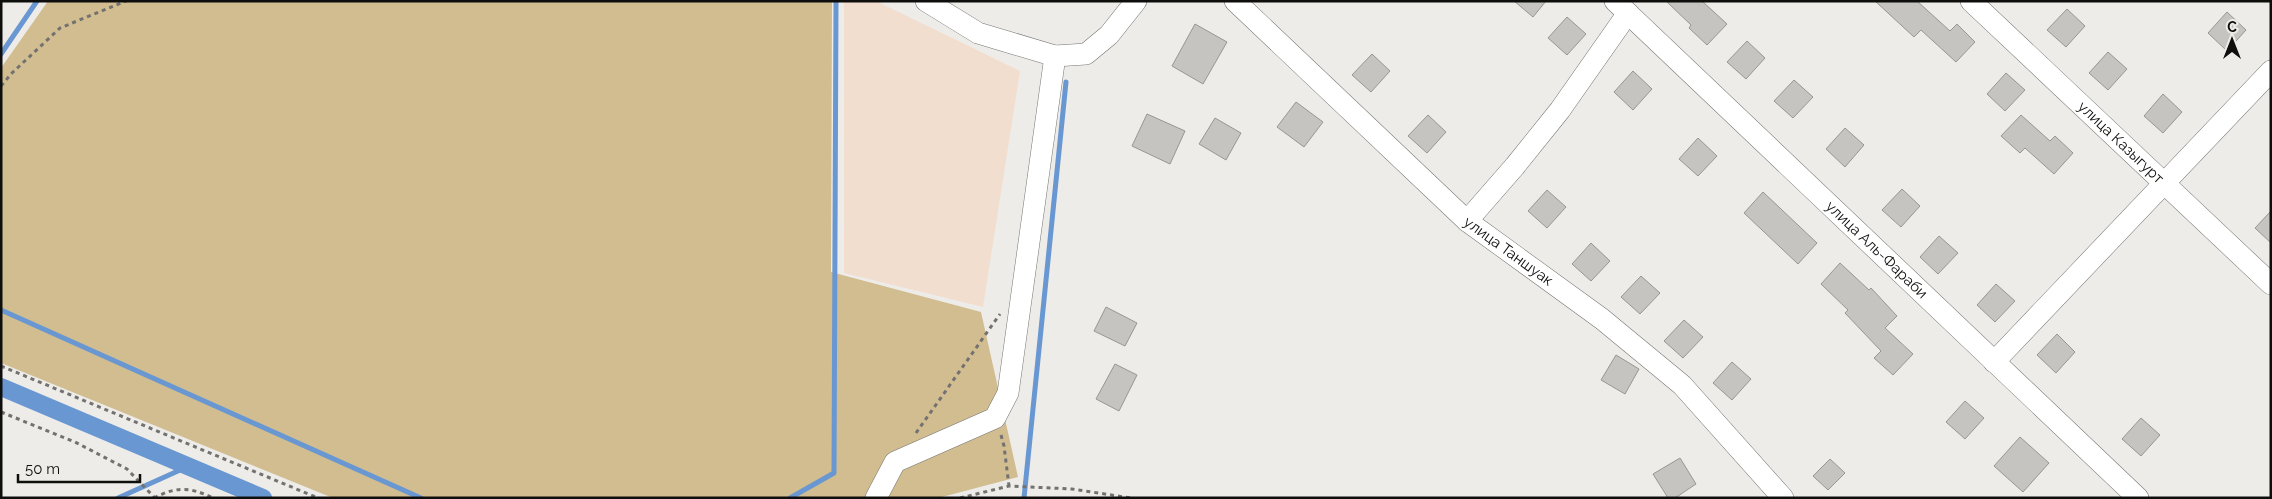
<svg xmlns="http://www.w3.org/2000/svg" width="2272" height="499" font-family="Raleway,sans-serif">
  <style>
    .industrial { fill: #f2decf }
    .green { fill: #d2bd90 }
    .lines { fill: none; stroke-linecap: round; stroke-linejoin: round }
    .stream { stroke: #6897d2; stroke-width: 5 }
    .canal { stroke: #6897d2; stroke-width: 18 }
    .building { fill: #c5c4c1; stroke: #979694 }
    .minor-casing { stroke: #767572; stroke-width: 22 }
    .path { stroke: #737270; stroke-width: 3; stroke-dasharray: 4 4; stroke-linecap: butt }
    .minor { stroke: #fff; stroke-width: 21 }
    .labels { text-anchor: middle; stroke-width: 4.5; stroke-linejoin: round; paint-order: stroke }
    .street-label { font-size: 15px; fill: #0e0e0d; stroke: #edece9 }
  </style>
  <rect width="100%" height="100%" fill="#edece9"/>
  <path class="industrial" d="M844 1H876L1020 71 983 307 844 273Z"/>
  <path class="green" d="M48 1H832L831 272 981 312 1018 477 938 498H333L1 363V68Z"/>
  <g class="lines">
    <path class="stream" d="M1 54 37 1
      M1 310 421 498
      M118 498 189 466
      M790 498 834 473 836 1
      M1024 498 1066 82"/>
    <path class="canal" d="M1 387 263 498"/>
  </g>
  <path class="building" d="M1514 1H1546L1533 17Z
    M1666 1H1702L1727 24 1707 45 1689 28 1691 25Z
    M1875 1H1917L1950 31 1957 24 1975 42 1956 62 1921 30 1914 37Z
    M2067 9 2085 26 2066 47 2047 30Z
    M2227 12 2246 30 2227 51 2208 33Z
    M1567 17 1586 34 1567 55 1548 38Z
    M1195 24 1227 42 1203 84 1172 66Z
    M1747 41 1765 58 1746 79 1727 62Z
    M2108 52 2127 69 2108 90 2089 73Z
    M1372 54 1390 71 1371 92 1352 75Z
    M1633 71 1652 89 1633 110 1614 92Z
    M2006 73 2025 90 2005 111 1987 94Z
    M1794 80 1813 97 1793 118 1774 101Z
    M2163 94 2182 112 2163 133 2144 116Z
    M1296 102 1323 122 1304 147 1277 127Z
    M1147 114 1185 131 1170 164 1132 146Z
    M1428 115 1446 132 1427 153 1408 136Z
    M2021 115 2050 141 2055 136 2073 153 2054 174 2025 148 2020 153 2001 136Z
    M1215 118 1241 133 1226 160 1199 144Z
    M1845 128 1864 145 1845 167 1826 149Z
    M1698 138 1717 156 1698 176 1679 159Z
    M1902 189 1920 206 1901 227 1882 210Z
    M1547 190 1566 207 1547 228 1528 211Z
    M1763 192 1817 243 1798 264 1744 213Z
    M2271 211V243L2255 228Z
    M1939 236 1958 253 1938 274 1920 257Z
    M1591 243 1610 261 1591 281 1572 264Z
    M1840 263 1869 290 1871 288 1897 316 1885 328 1913 354 1893 375 1874 358 1881 351 1845 313 1848 310 1821 284Z
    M1641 276 1660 293 1640 314 1621 297Z
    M1996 284 2015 301 1995 322 1977 305Z
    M1106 307 1137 323 1125 346 1094 331Z
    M1684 320 1703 337 1683 358 1664 341Z
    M2057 334 2075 352 2056 373 2037 355Z
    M1616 355 1639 369 1625 394 1601 380Z
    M1732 362 1751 379 1732 400 1713 383Z
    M1115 364 1137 375 1119 411 1096 399Z
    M1965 401 1984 418 1965 439 1946 422Z
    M2141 418 2160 435 2141 456 2122 439Z
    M2020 437 2049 463 2023 492 1994 466Z
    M1680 458 1696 484 1675 498H1668L1653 474Z
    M1830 459 1845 473 1828 490 1813 476Z"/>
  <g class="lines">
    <defs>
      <g id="minor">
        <path d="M926 1 978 33 1055 56 1086 54 1109 35 1136 1"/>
        <path id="s1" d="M1235 1 1467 221 1602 319 1682 385 1783 498"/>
        <path id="s2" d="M1615 1 2138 498"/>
        <path id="s3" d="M1971 1 2271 284"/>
        <path d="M1467 221 1515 166 1560 110 1628 13"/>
        <path d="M1994 362 2271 71"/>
        <path d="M876 498 895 462 995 418 1008 393 1055 56"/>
      </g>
    </defs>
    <use href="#minor" class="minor-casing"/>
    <path class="path" d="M1 86 12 73 60 28 126 1
      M1 366 318 498
      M1 412 75 442 127 469 154 497
      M916 433 1000 314
      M1001 435 1004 446 1009 486
      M154 498C177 486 190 487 213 498
      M960 498 1009 486 1072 489 1131 498"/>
    <use href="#minor" class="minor"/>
  </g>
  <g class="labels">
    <g class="street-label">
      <text dy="5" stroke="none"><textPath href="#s3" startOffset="206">улица Казыгурт</textPath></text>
      <text dy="5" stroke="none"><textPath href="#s2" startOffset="361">улица Аль-Фараби</textPath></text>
      <text dy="5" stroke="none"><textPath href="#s1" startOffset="371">улица Таншуак</textPath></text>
    </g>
  </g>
  <rect width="2272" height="499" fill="none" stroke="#0e0e0d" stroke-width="5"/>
  <g transform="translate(2232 40)" stroke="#edece9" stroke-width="4" paint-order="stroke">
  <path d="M0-4L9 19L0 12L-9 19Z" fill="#0e0e0d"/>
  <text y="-8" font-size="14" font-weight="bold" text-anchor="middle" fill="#0e0e0d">С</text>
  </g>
  <path d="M18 474v8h122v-8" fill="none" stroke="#0e0e0d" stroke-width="2.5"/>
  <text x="25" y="474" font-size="15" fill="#0e0e0d" stroke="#edece9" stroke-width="4" paint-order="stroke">50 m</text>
</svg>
